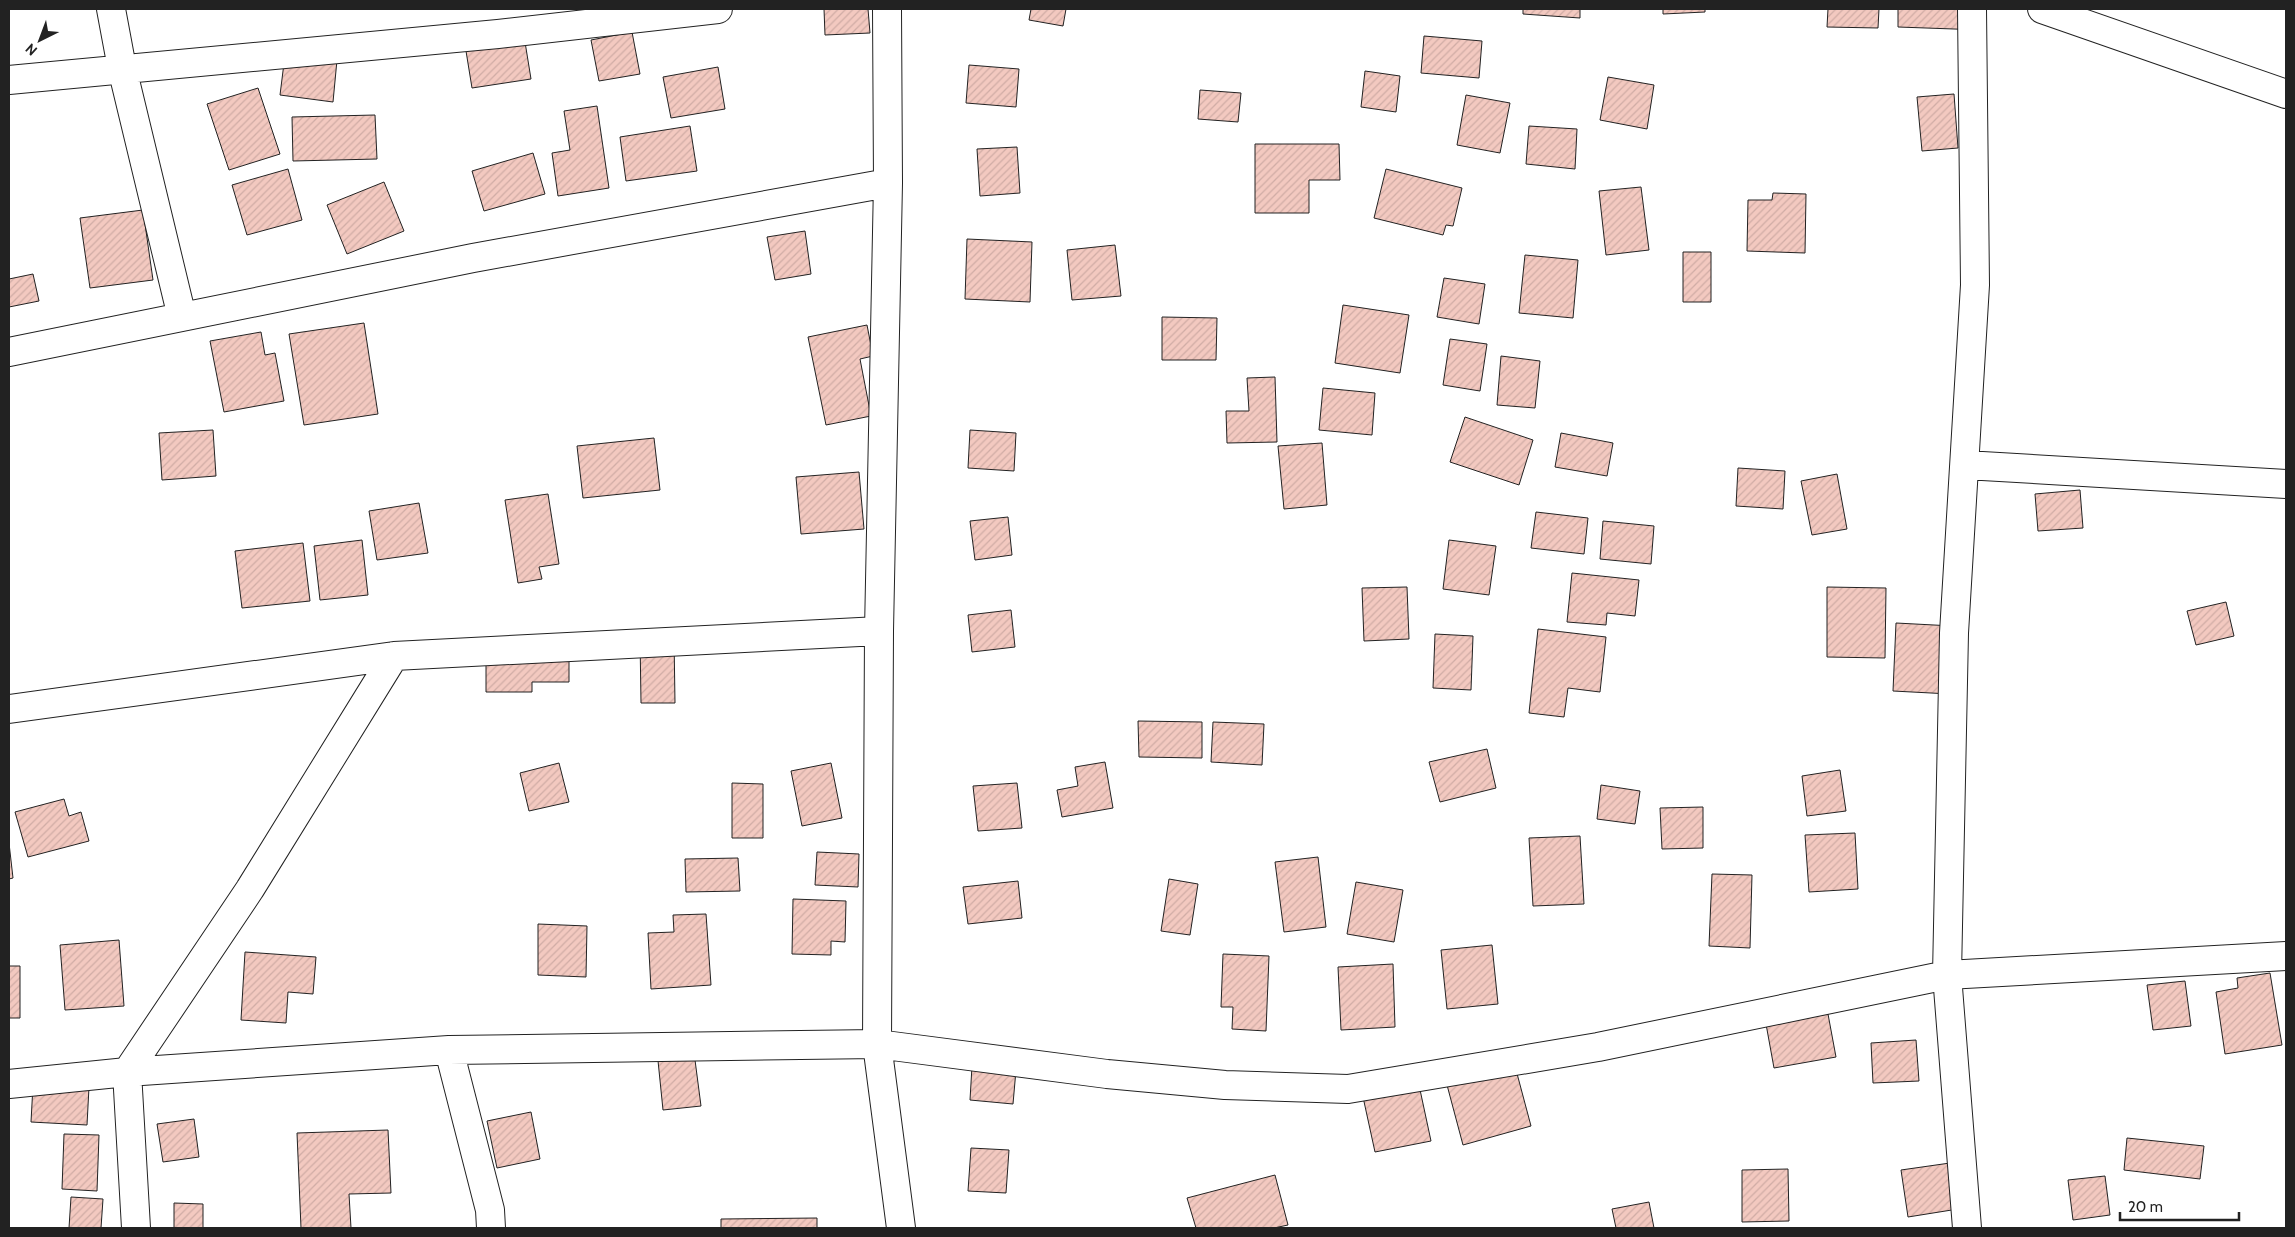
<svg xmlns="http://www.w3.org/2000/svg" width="2295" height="1237" font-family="Cabin,sans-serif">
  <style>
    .building { fill: url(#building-hatch); stroke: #222 }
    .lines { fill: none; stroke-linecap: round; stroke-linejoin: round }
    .minor-casing { stroke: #222; stroke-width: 30 }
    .minor { stroke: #fff; stroke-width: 28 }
  </style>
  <defs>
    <pattern id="building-hatch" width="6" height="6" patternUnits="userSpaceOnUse" patternTransform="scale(1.25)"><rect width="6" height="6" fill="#f3c9c0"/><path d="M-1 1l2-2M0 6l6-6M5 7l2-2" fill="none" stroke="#d0aca5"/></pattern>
  </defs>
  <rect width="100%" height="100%" fill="#fff"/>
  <path class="building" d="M824 9H868L870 33 825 35Z
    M1031 9H1066L1063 26 1029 20Z
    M1523 9H1580V18L1523 14Z
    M1663 9H1705V12L1663 14Z
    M1828 9H1879L1878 28 1827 27Z
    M1898 9H1982V30L1898 27Z
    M632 32 640 74 599 81 591 40Z
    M1424 36 1482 41 1479 78 1421 73Z
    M525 42 531 79 472 88 466 51Z
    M285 55 337 60 333 102 280 95Z
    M969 65 1019 69 1016 107 966 103Z
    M718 67 725 109 671 118 663 77Z
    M1365 71 1400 76 1396 112 1361 107Z
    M1608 77 1654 85 1647 129 1600 120Z
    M258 88 280 154 229 170 207 104Z
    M1200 90 1241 93 1238 122 1198 119Z
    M1954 94 1958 148 1922 151 1917 97Z
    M1466 95 1510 103 1500 153 1457 145Z
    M597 106 609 188 558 196 552 153 570 150 564 111Z
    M375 115 377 159 293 161 292 117Z
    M690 126 697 171 626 181 620 137Z
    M1529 126 1577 129 1575 169 1526 164Z
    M1255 144H1339L1340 180H1309V213H1255Z
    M1017 147 1020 193 980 196 977 149Z
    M533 153 545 194 484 211 472 171Z
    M288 169 302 220 247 235 232 185Z
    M1386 169 1462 188 1453 226 1446 225 1443 235 1374 218Z
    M384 182 404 231 347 254 327 205Z
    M1641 187 1649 250 1606 255 1599 191Z
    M1773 193 1806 194 1805 253 1747 251 1748 200H1772Z
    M143 210 153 280 90 288 80 218Z
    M805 231 811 274 775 280 767 237Z
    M967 239 1032 242 1030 302 965 299Z
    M1115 245 1121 296 1072 300 1067 250Z
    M1683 252H1711V302H1683Z
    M1525 255 1578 260 1573 318 1519 313Z
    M33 274 39 301 9 307V279Z
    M1444 278 1485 284 1479 324 1437 317Z
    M1343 305 1409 315 1400 373 1335 363Z
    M1162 317 1217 318 1216 360H1162Z
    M364 323 378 414 304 425 289 334Z
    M867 325 873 356 860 359 871 416 826 425 808 337Z
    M261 332 265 355 275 353 284 401 224 412 210 341Z
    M1450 339 1487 344 1480 391 1443 385Z
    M1501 356 1540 361 1535 408 1497 405Z
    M1275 377 1277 442 1227 443 1226 411H1249L1247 378Z
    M1323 388 1375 393 1372 435 1319 430Z
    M1465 417 1533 440 1519 485 1450 462Z
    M213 430 216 476 162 480 159 433Z
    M970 430 1016 433 1014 471 968 468Z
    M1561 433 1613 443 1607 476 1555 467Z
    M654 438 660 490 583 498 577 446Z
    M1322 443 1327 505 1284 509 1278 446Z
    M1738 468 1785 471 1783 509 1736 506Z
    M859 472 864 529 801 534 796 477Z
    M1837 474 1847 529 1812 535 1801 481Z
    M2080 490 2083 528 2038 531 2035 494Z
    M548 494 559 564 539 567 542 579 518 583 505 500Z
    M419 503 428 553 377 560 369 511Z
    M1536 512 1588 518 1584 554 1531 548Z
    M1008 517 1012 555 975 560 970 521Z
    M1603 521 1654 526 1651 564 1600 559Z
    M362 540 368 595 320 600 314 546Z
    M1449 540 1496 546 1489 595 1443 589Z
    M303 543 310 601 242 608 235 551Z
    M1572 573 1639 580 1635 616 1607 613 1606 625 1567 622Z
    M1407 587 1409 639 1364 641 1362 588Z
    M1827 587 1886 588 1885 658 1827 657Z
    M2226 602 2234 636 2196 645 2187 611Z
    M1011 610 1015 647 972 652 968 615Z
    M1896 623 1953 626 1950 694 1893 691Z
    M1538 629 1606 637 1600 692 1568 688 1564 717 1529 713Z
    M1435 634 1473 636 1471 690 1433 688Z
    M640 637H674L675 703H641Z
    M486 654H569V682H532V692H486Z
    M1138 721 1202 722V758L1139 757Z
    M1213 722 1264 724 1262 765 1211 762Z
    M1487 749 1496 788 1440 802 1429 762Z
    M1105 762 1113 808 1062 817 1057 790 1078 786 1075 767Z
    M559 763 569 802 529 811 520 773Z
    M831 763 842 818 802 826 791 771Z
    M1840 770 1846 811 1807 816 1802 776Z
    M732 783 763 784V838H732Z
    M1017 783 1022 828 978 831 973 786Z
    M1601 785 1640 791 1635 824 1597 819Z
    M64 799 69 816 81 812 89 841 28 857 15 812Z
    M1703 807V848L1662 849 1660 808Z
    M1855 833 1858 889 1809 892 1805 835Z
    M1580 836 1584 904 1533 906 1529 838Z
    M9 843 13 878 9 879Z
    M817 852 859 854 858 887 815 885Z
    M1318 857 1326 927 1284 932 1275 862Z
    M738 858 740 891 686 892 685 859Z
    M1712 874 1752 875 1750 948 1709 946Z
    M1169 879 1198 884 1190 935 1161 931Z
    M1018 881 1022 918 968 924 963 887Z
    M1356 882 1403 890 1394 942 1347 934Z
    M793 899 846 901 845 942 831 941V955L792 954Z
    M706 914 711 985 651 989 648 933 674 932 673 915Z
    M538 924 587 926 586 977 538 975Z
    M119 940 124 1006 65 1010 60 945Z
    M1492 945 1498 1004 1447 1009 1441 950Z
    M245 952 316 957 313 994 288 992 286 1023 241 1020Z
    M1223 954 1269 956 1266 1031 1232 1029 1233 1007H1221Z
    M1393 964 1395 1027 1341 1030 1338 967Z
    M9 966H20V1018H9Z
    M2270 973 2282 1045 2225 1054 2216 992 2238 988 2237 978Z
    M2185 981 2191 1026 2153 1030 2147 985Z
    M1828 1014 1836 1057 1774 1068 1766 1024Z
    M692 1037 701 1106 663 1110 656 1041Z
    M1916 1040 1919 1081 1873 1083 1871 1043Z
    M972 1066 1016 1070 1013 1104 970 1100Z
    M1515 1066 1531 1126 1463 1145 1447 1085Z
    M33 1085 89 1087 87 1125 31 1122Z
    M1419 1085 1431 1141 1375 1152 1363 1097Z
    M531 1112 540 1159 497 1168 487 1121Z
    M194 1119 199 1157 163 1162 157 1124Z
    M388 1130 391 1193 349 1194 351 1228H301L297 1133Z
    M64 1134 99 1135 97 1191 62 1189Z
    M2127 1138 2204 1146 2200 1179 2124 1170Z
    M971 1148 1009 1150 1006 1193 968 1191Z
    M1950 1163 1958 1209 1908 1217 1901 1170Z
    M1788 1169 1789 1221 1742 1222V1170Z
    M1275 1175 1288 1225 1274 1228H1196L1187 1198Z
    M2105 1176 2110 1215 2073 1220 2068 1180Z
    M71 1197 103 1199 101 1228H69Z
    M1649 1202 1654 1228H1616L1612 1209Z
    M174 1203 203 1204V1228H174Z
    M817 1218V1228H721V1219Z"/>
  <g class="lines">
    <defs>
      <path id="minor" d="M111 9 122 68 182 317
        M887 9 888 183 879 631 877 1044 901 1228
        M2042 9 2286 94
        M9 80 498 34 718 9
        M9 352 473 258 888 183
        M1965 465 2286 484
        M9 709 394 656 879 631
        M449 1050 490 1210 491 1228
        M9 1084 127 1072 449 1050 877 1044 1107 1074 1225 1085 1348 1089 1598 1047 1947 975 2286 956
        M136 1228 127 1072 250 889 394 656
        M1967 1228 1947 975 1954 633 1975 285 1972 9"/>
    </defs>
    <use href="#minor" class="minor-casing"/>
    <use href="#minor" class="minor"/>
  </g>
  <rect width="2295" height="1237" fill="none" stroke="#222222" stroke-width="20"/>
  <g transform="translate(40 40) rotate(222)" stroke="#ffffff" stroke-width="4" paint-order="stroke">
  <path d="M0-4L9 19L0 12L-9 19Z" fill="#222222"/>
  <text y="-8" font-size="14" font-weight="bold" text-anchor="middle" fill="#222222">N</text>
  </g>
  <path d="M2120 1212v8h119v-8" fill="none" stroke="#222222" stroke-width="2.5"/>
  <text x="2128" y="1212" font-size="15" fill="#222222" stroke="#ffffff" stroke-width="4" paint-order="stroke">20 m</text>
</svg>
